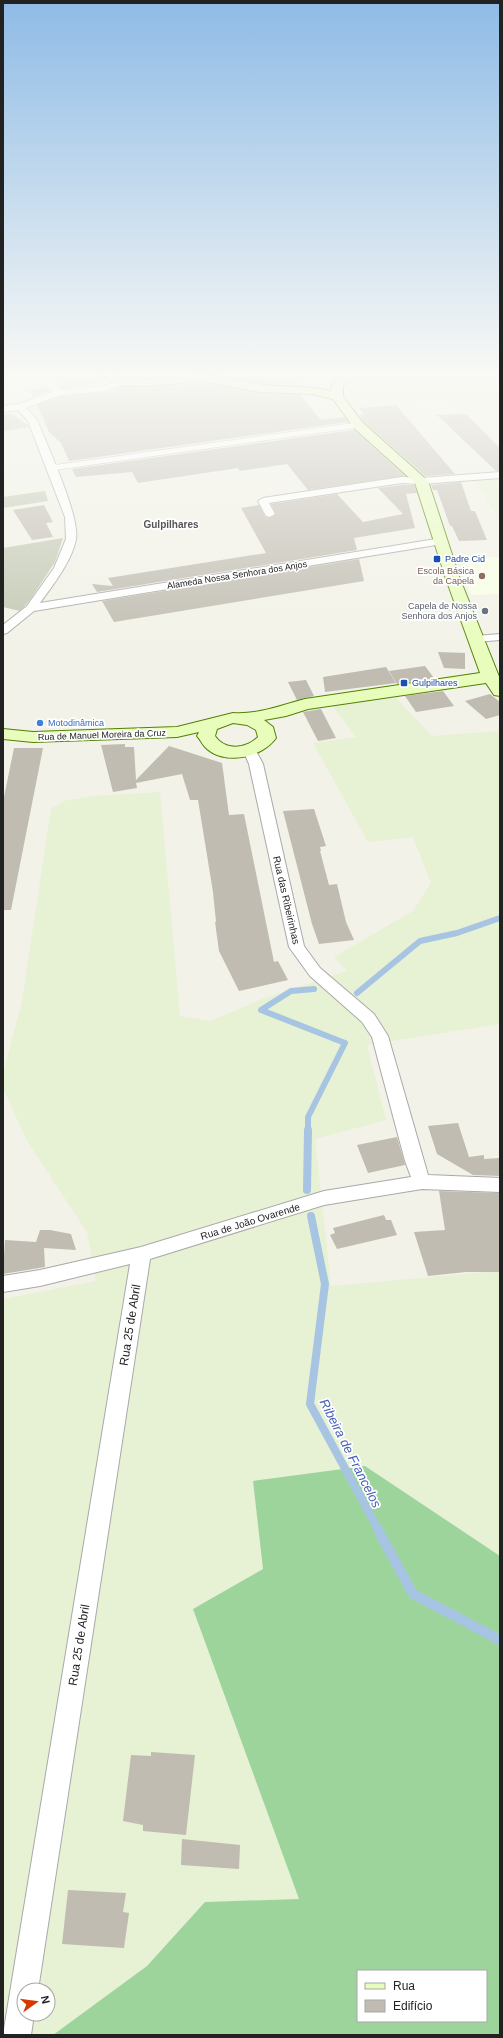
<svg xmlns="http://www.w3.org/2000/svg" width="503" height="2038" font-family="Helvetica,sans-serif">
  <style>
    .education { fill: #f8ffe5 }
    .construction { fill: #c2c8b3 }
    .farmland { fill: #e7f1d3; fill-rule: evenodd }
    .forest { fill: #9dd49b; fill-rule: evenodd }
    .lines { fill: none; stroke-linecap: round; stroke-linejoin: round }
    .stream-far2 { stroke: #a7c5e2; stroke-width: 6 }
    .stream-far1 { stroke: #a7c5e2; stroke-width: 8 }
    .stream { stroke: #a7c5e2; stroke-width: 10 }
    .building { fill: #c0bcb1 }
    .lane-casing { stroke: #a9a9a9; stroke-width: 6 }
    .street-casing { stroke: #a9a9a9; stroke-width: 2 }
    .secondary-casing { stroke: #518200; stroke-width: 2 }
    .lane { stroke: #fff; stroke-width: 5 }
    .street { fill: #fff; fill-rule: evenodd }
    .secondary { fill: #e8fdbc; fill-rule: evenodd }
    .transit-dot { fill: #1a4fb4; stroke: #fff; stroke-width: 1.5 }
    .education-dot { fill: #8d6e63; stroke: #fff; stroke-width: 1.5 }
    .worship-dot { fill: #6b7280; stroke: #fff; stroke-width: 1.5 }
    .shop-dot { fill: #3f7fe0; stroke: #fff; stroke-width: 1.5 }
    .labels { text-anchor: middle; stroke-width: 3.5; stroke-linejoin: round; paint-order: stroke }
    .far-transit-label { font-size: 9px; fill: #164399; stroke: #fff; text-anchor: start }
    .far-education-label { font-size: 9px; fill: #785e54; stroke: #fff; text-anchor: end }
    .far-street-label { font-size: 9px; fill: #222; stroke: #fff }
    .far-worship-label { font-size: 9px; fill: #5b616d; stroke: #fff; text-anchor: end }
    .far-shop-label { font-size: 9px; fill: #366cbe; stroke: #fff; text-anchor: start }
    .far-quarter-label { font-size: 10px; font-weight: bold; fill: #555; stroke: #fff }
    .street-label { font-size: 10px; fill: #222; stroke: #fff }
    .near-street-label { font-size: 12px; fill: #222; stroke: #fff }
    .near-water-label { font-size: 13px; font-style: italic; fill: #4761b9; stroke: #fff }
  </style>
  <rect width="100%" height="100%" fill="#f2f2e8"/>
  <path class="education" d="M500 557V594L471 595 459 559Z"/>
  <path class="construction" d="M3 414H12L30 427 3 431Z
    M45 491 48 501 3 508V497Z
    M63 538 55 562 30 600 20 611 3 607V548Z"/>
  <path class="farmland" d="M361 371H500V412L462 413 448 400 355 406 348 398V381Z
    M500 479V522L475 480Z
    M396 698 432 736 500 731V1024L367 1045 386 1120 315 1139 331 1286 500 1271V1556L365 1466 253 1481 263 1569 193 1609 299 1899 205 1902 147 1966 53 2035H3V1299L96 1281 87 1232 27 1141 3 1088V1074L22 1001 51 809 64 801 94 796 160 792 180 1016 211 1021 265 998 347 971 334 957 413 911 431 883 413 837 368 842 313 743 356 737 330 703ZM24 1990H48V2014H24Z"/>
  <path class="forest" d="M365 1466 500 1556V2035H53L147 1966 205 1902 299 1899 193 1609 263 1569 253 1481ZM358 1971H486V2021H358Z"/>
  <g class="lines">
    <path class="stream-far2" d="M357 993 420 941 457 933 500 918
      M308 1131V1117L345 1043 261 1010 291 991 314 989"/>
    <path class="stream-far1" d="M307 1190 308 1130
      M311 1216 325 1284 310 1404 379 1531"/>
    <path class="stream" d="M378 1530 413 1594 500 1640"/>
  </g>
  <path class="building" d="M37 371H100L110 382 62 388 59 386 68 384 37 373Z
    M115 371H142L143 378 127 377Z
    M199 371H327L296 385 258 383 215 374 198 373Z
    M200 383 260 393 300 395 321 420 344 417 348 422 69 461 61 443 49 432 37 405 60 396 105 392 121 386 143 388Z
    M47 387 50 391 33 397 30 390Z
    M396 405 455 474 425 476 363 421 359 415 364 414 359 408Z
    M466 414 500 448V471H496L437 415Z
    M354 430 405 476 308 490 287 464 240 471 238 468 138 483 132 472 76 477 72 469Z
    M461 482 471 511H475L487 540 459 541 452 526H450L437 490H433L431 485Z
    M402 485H414L417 493 406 494 415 528 354 538 357 550 97 592 92 584 113 586 108 578 266 553 241 508 259 505 265 517 270 518 276 514 271 504 337 494 363 522 403 514 378 488Z
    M44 505 53 522 46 523 53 537 32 540 13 510Z
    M359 559 364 581 114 622 102 601Z
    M438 652 465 653V669L444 668Z
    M425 666 434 678 397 684 389 671Z
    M386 667 396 683 325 692 323 677Z
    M306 680 314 696 297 700 288 682Z
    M443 691 454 706 416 712 405 696Z
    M490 694 500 702V715L486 719 465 701Z
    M321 709 336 738 318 741 303 712Z
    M125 744V747H134L136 780 169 746 222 763 229 815 244 814 274 962 278 961 288 980 239 991 219 951 215 922H216L213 892 198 800H190L182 774 136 783 137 788 113 792 101 745Z
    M14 748H43L11 910H3V802Z
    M314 809 326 846 320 847 321 851H320L329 885 337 884 346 922 354 940 319 944 312 924 283 811Z
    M458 1123 469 1157 484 1155V1159L500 1158V1176L473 1175 437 1154 428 1126Z
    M397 1137 405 1165 368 1173 357 1145Z
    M439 1191 500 1193V1272H466L428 1276 414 1232 445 1230Z
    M384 1215 386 1220H391L397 1235 337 1249 330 1235 335 1233 333 1228Z
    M40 1230H50L71 1234 76 1250 44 1248 45 1267 3 1274 5 1240 36 1242Z
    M151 1752 195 1755 186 1835 143 1831V1825L123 1821 131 1755 151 1756Z
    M182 1839 240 1845 239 1869 181 1865Z
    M68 1890 126 1893 123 1912 129 1913 124 1948 62 1944Z"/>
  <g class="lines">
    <defs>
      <path id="lane" d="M51 468 358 425"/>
      <path id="street" d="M13 371C31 371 49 377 61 390L104 386 124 379 128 382 105 391 60 395 26 408 37 420C47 445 80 516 76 539 72 561 53 585 40 603L442 538 447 541 442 544 34 611 7 633 3 634V625L27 606 54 568 66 539 65 517 28 421 18 410 3 412V406L19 404 53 392 47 385Z
        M188 371H198L184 380H178V376Z
        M500 472V478L421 484 402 483 269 503 275 514 270 517 266 516 258 501 263 498 402 477 421 478Z
        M500 634V640L476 642 470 639 476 636Z
        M249 746 254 747 263 764 304 946 320 968 374 1014 388 1036 428 1175 500 1178V1192L422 1189 324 1205 150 1259 38 1990H24V2014H34L31 2035H3L130 1264 40 1286 3 1292V1276L40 1270 141 1247 324 1191 411 1177 405 1161 372 1037 362 1022 310 976 289 947 249 764 243 750Z"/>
      <path id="secondary" d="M101 371H113C124 386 172 376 189 375 212 372 236 381 258 384 283 388 307 385 331 391L333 382 345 371H358L343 386V396L362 422 428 481 460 579 500 679V696L494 695 486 683 308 709 286 716 264 720 273 727 276 738C262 758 223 766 205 747 202 744 200 739 197 736L199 732 177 737 33 742 3 739V729L33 732 177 727 233 713C257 715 282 705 305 699L480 673 446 579 415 483 354 428 333 399 312 394 260 392 200 381 149 386H124L108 380ZM233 723 247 725 256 730 258 737C246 749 225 751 215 736L217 729Z"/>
    </defs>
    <use href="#lane" class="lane-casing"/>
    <use href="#street" class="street-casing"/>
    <use href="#secondary" class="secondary-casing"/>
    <use href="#lane" class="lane"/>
    <use href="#street" class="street"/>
    <use href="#secondary" class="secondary"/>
  </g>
  <linearGradient id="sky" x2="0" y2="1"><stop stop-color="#8ebbe6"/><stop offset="0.57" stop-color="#f9f9f5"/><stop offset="1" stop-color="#f9f9f5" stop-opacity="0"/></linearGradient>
  <rect width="503" height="656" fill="url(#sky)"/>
  <g class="transit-dot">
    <rect x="433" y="555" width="8" height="8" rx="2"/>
    <rect x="400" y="679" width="8" height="8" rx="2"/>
  </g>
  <circle class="education-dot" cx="482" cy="576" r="4"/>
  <circle class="worship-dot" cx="485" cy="611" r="4"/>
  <circle class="shop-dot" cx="40" cy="723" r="4"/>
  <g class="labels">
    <g class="far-transit-label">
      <text x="445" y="562">Padre Cid</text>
      <text x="412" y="686">Gulpilhares</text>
    </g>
    <g class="far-education-label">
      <text x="474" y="574">Escola Básica<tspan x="474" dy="10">da Capela</tspan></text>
    </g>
    <g class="far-street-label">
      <text transform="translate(237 575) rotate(-9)" y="3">Alameda Nossa Senhora dos Anjos</text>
      <text transform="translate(102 735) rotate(-2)" y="3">Rua de Manuel Moreira da Cruz</text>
    </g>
    <g class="far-worship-label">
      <text x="477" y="609">Capela de Nossa<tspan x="477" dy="10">Senhora dos Anjos</tspan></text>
    </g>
    <g class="far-shop-label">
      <text x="48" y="726">Motodinâmica</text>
    </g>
    <g class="far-quarter-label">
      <text x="171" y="528">Gulpilhares</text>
    </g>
    <g class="street-label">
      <text transform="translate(287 900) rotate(77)" y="4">Rua das Ribeirinhas</text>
      <text transform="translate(250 1221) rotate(-17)" y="4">Rua de João Ovarende</text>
    </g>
    <g class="near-street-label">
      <text transform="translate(130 1325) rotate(-81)" y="4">Rua 25 de Abril</text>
      <text transform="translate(79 1645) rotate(-81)" y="4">Rua 25 de Abril</text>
    </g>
    <g class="near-water-label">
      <text transform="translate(351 1453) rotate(63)" y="5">Ribeira de Francelos</text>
    </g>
  </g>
  <rect width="503" height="2038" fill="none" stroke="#222222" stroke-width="8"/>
  <rect x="357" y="1970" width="130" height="52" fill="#ffffff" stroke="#a7a7a7"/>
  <rect x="365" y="1983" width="20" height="6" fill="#e8fdbc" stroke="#a7a7a7"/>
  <text x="393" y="1990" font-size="12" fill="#222222">Rua</text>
  <rect x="365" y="2000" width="20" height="12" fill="#c0bcb1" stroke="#a7a7a7"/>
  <text x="393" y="2010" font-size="12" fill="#222222">Edifício</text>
  <g transform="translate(36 2002) rotate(76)"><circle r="19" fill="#ffffff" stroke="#a7a7a7"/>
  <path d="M0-3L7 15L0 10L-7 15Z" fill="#d43900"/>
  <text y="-6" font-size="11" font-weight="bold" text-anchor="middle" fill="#222222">N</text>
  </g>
</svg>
